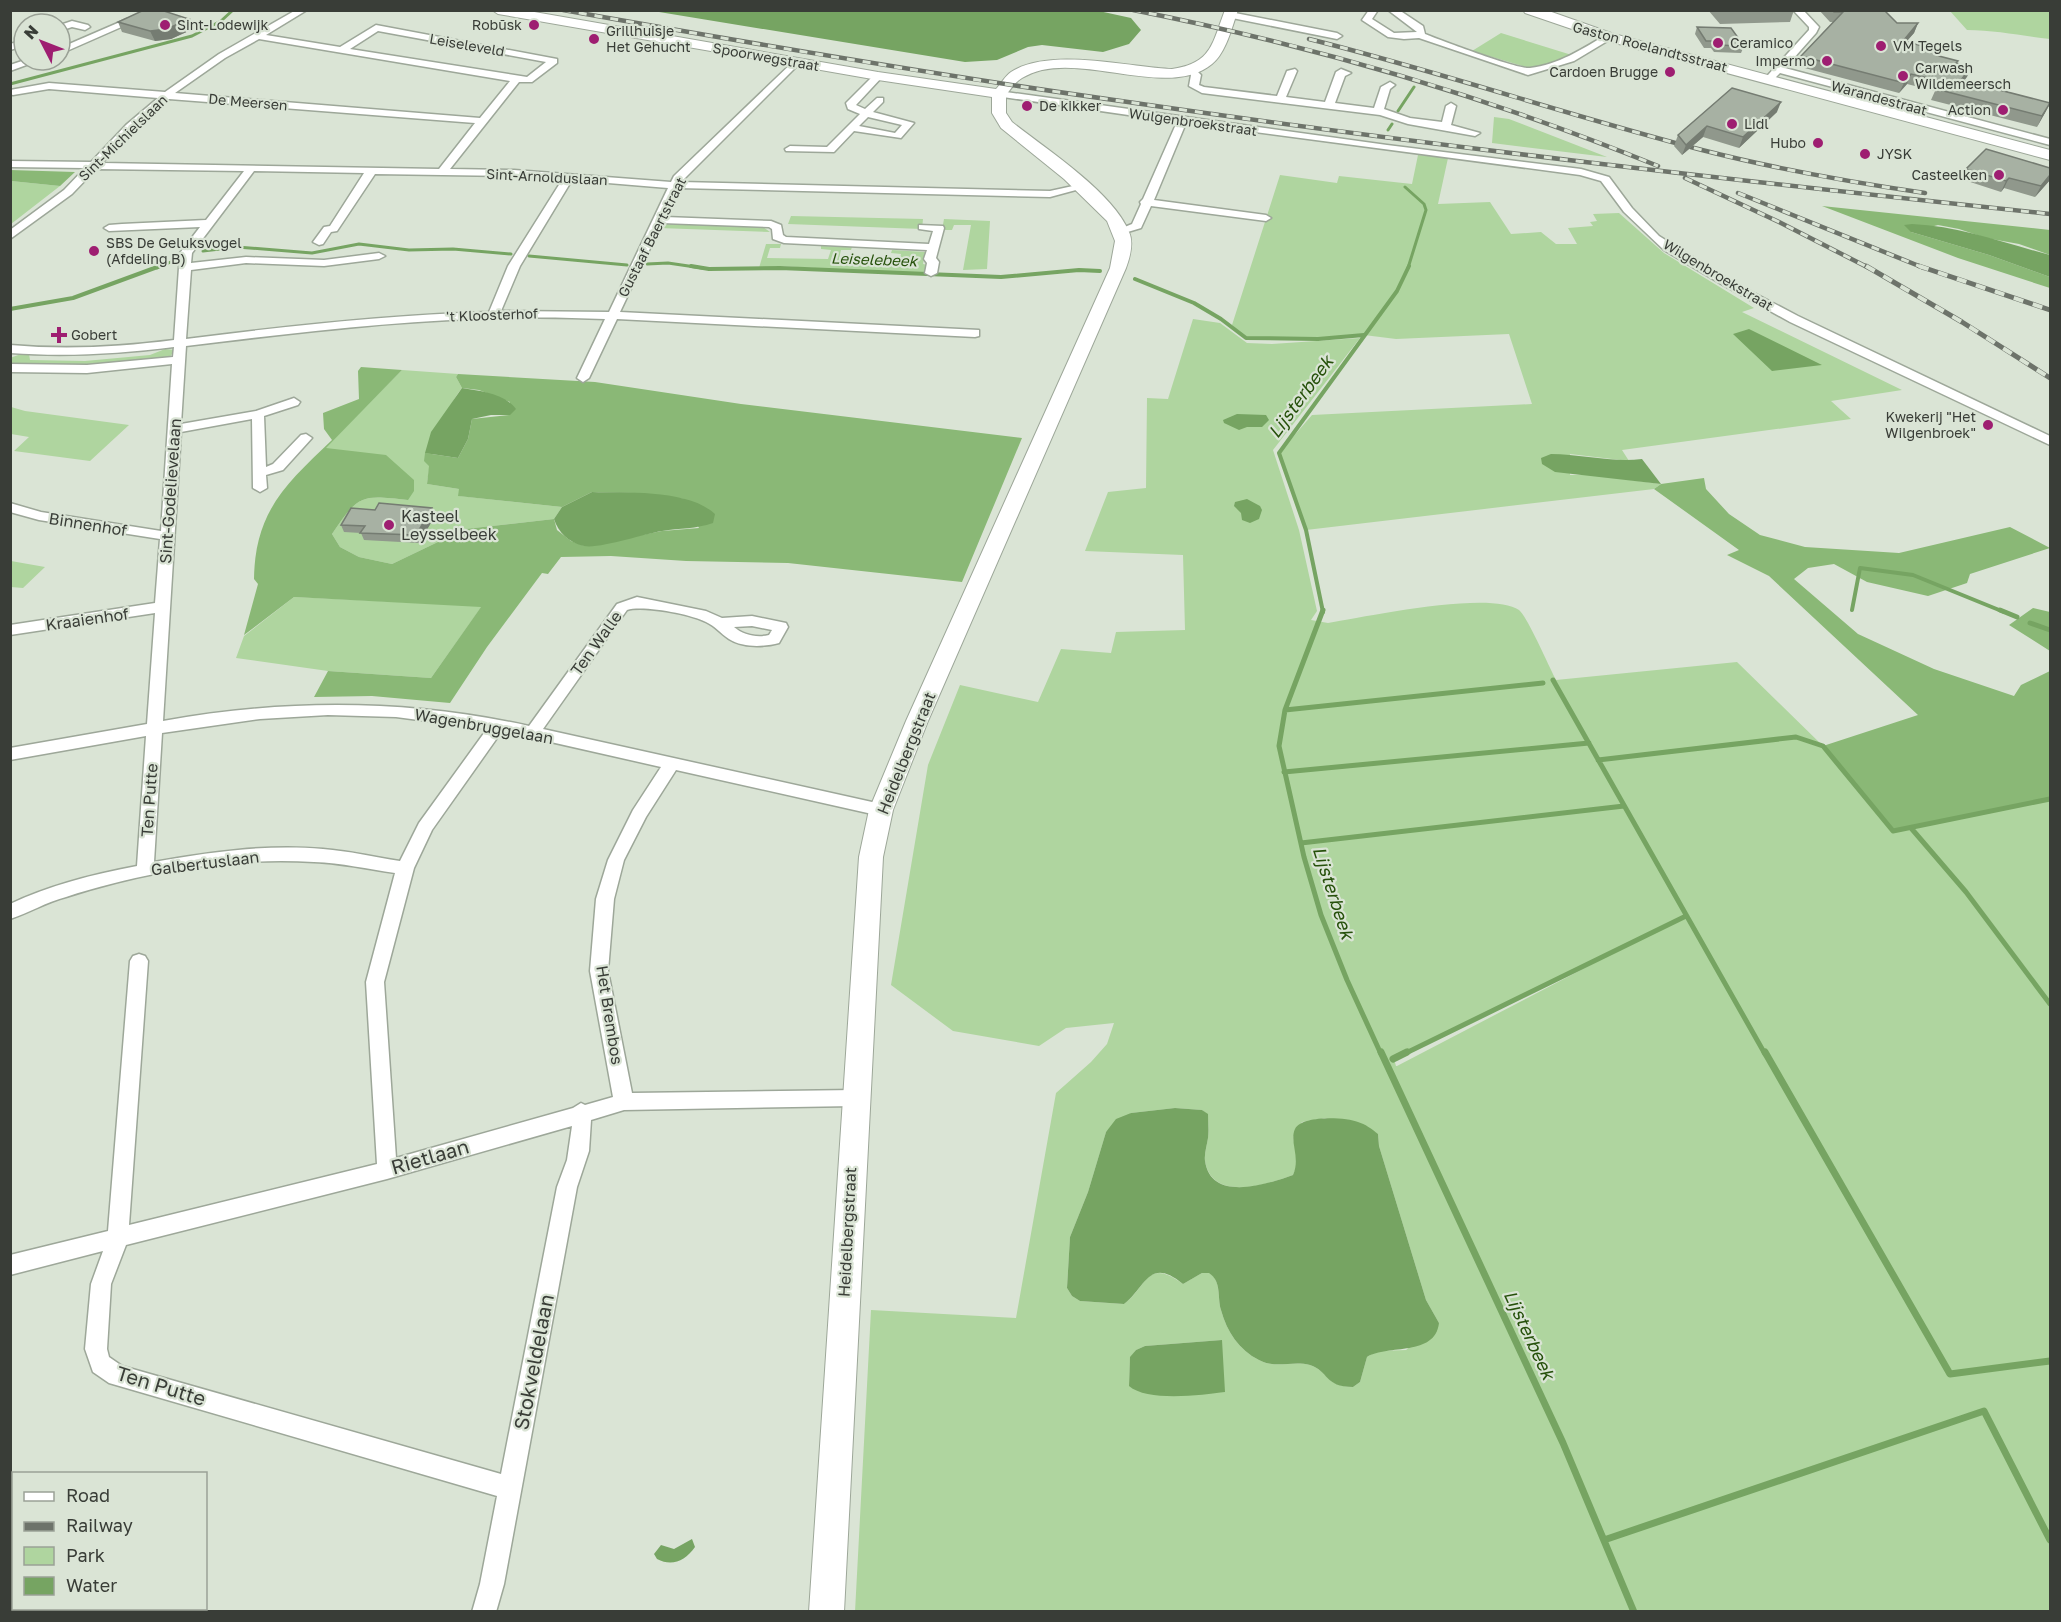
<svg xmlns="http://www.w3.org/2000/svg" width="2061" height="1622" font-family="'Golos Text',sans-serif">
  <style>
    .green { fill: #afd59f; fill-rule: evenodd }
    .forest { fill: #8ab876 }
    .water { fill: #76a462 }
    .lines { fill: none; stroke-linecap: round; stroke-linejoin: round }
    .stream-far3 { stroke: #76a462; stroke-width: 3 }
    .stream-far2 { stroke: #76a462; stroke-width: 4 }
    .stream-far1 { stroke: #76a462; stroke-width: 5 }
    .stream { stroke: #76a462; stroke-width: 7 }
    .street-casing { stroke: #9da799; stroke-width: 3 }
    .secondary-casing { stroke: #9da799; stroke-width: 2 }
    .primary-casing { stroke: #9da799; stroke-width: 2 }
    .street { fill: #fff; fill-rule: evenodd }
    .secondary { fill: #fff; fill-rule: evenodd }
    .primary { fill: #fff; fill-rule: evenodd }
    .rail-far1-casing { stroke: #6d736a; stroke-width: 4.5 }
    .rail-casing { stroke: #6d736a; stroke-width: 5 }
    .rail-far1 { stroke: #dae4d5; stroke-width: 3; stroke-dasharray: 8; stroke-linecap: butt }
    .rail { stroke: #dae4d5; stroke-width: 4; stroke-dasharray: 10; stroke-linecap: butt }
    .wall { fill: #90988c }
    .shaded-wall { fill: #757c72 }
    .building { fill: #a7b1a3; stroke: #757c72; stroke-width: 1.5 }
    .poi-dot { fill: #9e1e71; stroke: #dae4d5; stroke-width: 2 }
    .labels { text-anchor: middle; stroke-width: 4.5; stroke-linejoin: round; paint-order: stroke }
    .far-poi-label { font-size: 14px; fill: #393d37; stroke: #dae4d5; text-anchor: start }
    .far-street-label { font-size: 14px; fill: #393d37; stroke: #dae4d5 }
    .far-water-label { font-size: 15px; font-style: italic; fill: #26510b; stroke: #dae4d5 }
    .street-label { font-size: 16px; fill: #393d37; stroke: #dae4d5 }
    .poi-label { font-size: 16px; fill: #393d37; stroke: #dae4d5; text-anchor: start }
    .water-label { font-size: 18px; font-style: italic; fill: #26510b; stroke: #dae4d5 }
    .near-street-label { font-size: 20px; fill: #393d37; stroke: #dae4d5 }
  </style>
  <rect width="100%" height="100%" fill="#dae4d5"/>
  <path class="green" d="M1950 11H2050V39C2022 36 1995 30 1967 30Z
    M1501 33 1575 56 1533 69 1472 51Z
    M1494 117 1509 119 1607 157 1492 143Z
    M1418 155 1448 158 1438 204 1490 202 1511 234 1541 232 1556 244H1577L1568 228 1593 226 1590 222 1597 221 1593 214 1619 213 1664 253 1754 308 1742 312 1902 390 1831 401 1851 419 1622 450 1629 461 1570 454V475H1593L1661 484 1654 489 1306 530 1279 453 1312 415 1532 404 1509 334 1396 339 1364 335 1318 339 1263 340 1246 338 1232 325 1280 175 1337 183 1339 176 1412 184Z
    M11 181 60 186 11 224Z
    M791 216 923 219 922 229 788 224Z
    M944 219 990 221 987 269 963 270 971 225H954L952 230H942Z
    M661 224 763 227 770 232 659 228Z
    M766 244H781L780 248H770L767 258 828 259 831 250 821 249V246L852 247 851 250H841L839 259 899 263 901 254 891 253 892 250 925 252 923 264 928 265 926 274 779 266 759 268Z
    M1193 319 1220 323 1247 343 1272 344 1360 338 1273 450 1299 530 1317 611 1311 620 1328 623C1365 617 1490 590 1519 610 1527 616 1549 667 1556 680L1737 662 1823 746 1894 831 2050 799V1611L855 1612 871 1310 1016 1318 1056 1093 1091 1062 1107 1044 1114 1023 1066 1028 1039 1046 953 1031 891 985 928 765 960 685 1038 702 1061 649 1111 653 1116 632 1185 630 1183 555 1085 551 1108 492 1146 488 1147 398 1168 399ZM1652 933 1397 1066H1396L1394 1059ZM1175 1108 1202 1110 1208 1115C1208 1122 1209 1130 1208 1138 1207 1145 1204 1154 1205 1161 1212 1203 1268 1184 1293 1175L1298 1164 1293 1137 1302 1122 1326 1118 1378 1134 1379 1146 1426 1300 1439 1323 1406 1350 1377 1351 1367 1357 1360 1382 1353 1387C1324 1386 1329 1371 1310 1365 1293 1360 1276 1369 1259 1360 1239 1350 1227 1332 1221 1310 1217 1296 1222 1282 1209 1272L1202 1273 1183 1284C1146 1257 1148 1286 1124 1304L1080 1301 1072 1296 1067 1288 1070 1237 1088 1192 1106 1132 1131 1113ZM1222 1340 1129 1386 1130 1358 1136 1350 1145 1346Z
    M165 349 175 350 169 358 84 367 11 365 10 358 21 354H29L30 360 85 361 150 355Z
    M402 370 458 374 456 377 462 388C442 413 431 452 427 484L459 489V496L562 507 554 519 465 529 392 564 359 557 340 547 332 534C359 494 361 495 408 500L325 448Z
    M11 407 25 411 129 425 90 461 14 451 29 437 11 434Z
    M11 561 45 567 23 588 11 587Z
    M294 597 482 606 431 678 328 671 236 658 244 636Z"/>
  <path class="forest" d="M10 170 75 172 60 186 11 181Z
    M1822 206 2050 230V255L2019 244 1986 238 1959 229 1938 225 1911 232 1989 255 2050 277V288L1958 258Z
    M361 367 402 370 326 448 386 455 414 480V491L408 500C361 495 359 494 332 534L340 547 359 557 392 564 465 529 554 519 557 530 571 541 585 546 662 531 699 528 684 499 634 493 592 492 562 507 458 496 459 489 427 484 429 466 424 461 425 453 458 458 468 439 472 419 509 415 510 402 479 390 462 388 456 377 458 374 595 382 741 404 1022 438 962 582 788 563 686 561 611 556 561 557 548 574 542 573 487 647 450 703 372 696 314 697 328 671 431 678 481 607 294 597 244 635 258 584 254 579C255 511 286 484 332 440L324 429 323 413 359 399 358 371Z
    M1704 478 1706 489 1729 514 1760 535 1805 547 1899 553 2010 527 2050 548 1970 574 1967 583 1928 596 1867 582 1834 564 1808 568 1794 579 1858 634 1934 669 2014 696 2021 685 2050 671V799L1893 831 1823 746 1918 715 1769 576 1727 555 1739 550 1654 489 1661 484Z
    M2033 608 2050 612V651L2009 625Z"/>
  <path class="water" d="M1099 11 1131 18 1141 30 1129 44 1103 52 1042 45 1028 47 997 60 965 62 653 11Z
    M1912 224C1960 226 2004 243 2050 255V277L1989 255 1911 232 1904 225Z
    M1749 329 1822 365 1772 371 1733 334Z
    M462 388C480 391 504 393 516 409L510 415H491L472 419 468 439 458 458 425 453 431 432Z
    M1237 414 1266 415 1269 420 1262 427H1247L1239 430 1224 423 1223 420Z
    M1551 454C1581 454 1613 463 1642 459L1661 484 1555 472 1542 464 1541 458Z
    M592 492C627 493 688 489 715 514L713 523C696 529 680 528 662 531 643 534 600 549 584 546 569 543 558 532 554 519L562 507Z
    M1247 499 1260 506 1262 510 1259 519 1250 523 1242 520 1241 513 1234 506 1235 502Z
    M1175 1108 1202 1110 1208 1114C1208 1122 1209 1130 1208 1138 1207 1145 1204 1154 1205 1161 1211 1203 1268 1184 1293 1175 1301 1157 1289 1142 1295 1129 1302 1115 1345 1117 1358 1122 1365 1124 1372 1129 1378 1134L1379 1146 1426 1300 1439 1323C1435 1357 1388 1344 1367 1357L1360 1382 1353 1387C1324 1387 1329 1371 1310 1365 1293 1360 1276 1369 1259 1360 1239 1350 1227 1332 1221 1310 1217 1296 1222 1282 1209 1273H1202L1183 1284C1149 1256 1146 1287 1124 1304L1080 1301 1072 1296 1067 1288 1070 1237 1088 1192 1106 1132 1116 1119 1131 1113Z
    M1222 1340 1225 1392C1202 1395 1147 1402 1129 1386L1130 1357 1136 1350 1145 1346Z
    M692 1539 695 1547C685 1561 672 1567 657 1559L654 1554 661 1545 674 1549Z"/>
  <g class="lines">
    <path class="stream-far3" d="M10 84 192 36 221 21 233 10
      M1398 111 1414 87
      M1388 130 1392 124
      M1405 187 1424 204 1426 210 1408 268
      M203 251 237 247 312 253 359 244 409 250 453 249 511 254
      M529 256 627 265
      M647 264 668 263 702 268
      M157 268 173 261"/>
    <path class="stream-far2" d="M691 266 709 269 780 268 1001 277 1079 270 1100 271
      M1135 279 1194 303 1221 319 1246 338 1318 339 1364 335
      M10 309 73 298 160 266
      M1852 610 1860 568 1913 575 2004 612
      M1323 612 1306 530 1279 453 1397 291 1409 266"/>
    <path class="stream-far1" d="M1323 610 1285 710 1279 746 1304 857 1321 915 1347 980 1381 1054
      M2000 610 2017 617
      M2030 623 2050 630
      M1553 680 1765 1054
      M1285 710 1543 683
      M1598 760 1796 737 1823 746 1893 831 2050 799
      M1284 772 1589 743
      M1911 828 1966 892 2050 1004
      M1301 843 1624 806
      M1404 1054 1686 916"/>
    <path class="stream" d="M1381 1052 1563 1443 1634 1612
      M1765 1052 1950 1374 2050 1361
      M1393 1059 1407 1052
      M1604 1540 1984 1411 2050 1540"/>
    <defs>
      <path id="street" d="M296 10H307L266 35 340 47 376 25 557 59V63L532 82H519L450 169 514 170 671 182 674 176 796 59 801 62 681 182 1050 191 1082 184 1087 187 1050 197 678 188 665 217 771 221 781 225 783 235 786 237 929 244 933 231 919 229V225L943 226 944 228 936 258 939 262 937 273 931 276 925 273 927 263 924 259 927 250 784 243 773 239 772 229 769 227 662 223 620 312 979 330V336L975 337 617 319 589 378 583 382 577 378 605 319C465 312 325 329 186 346L181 424 256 411 294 398 300 402 298 405 264 416 266 467 273 464 301 435 306 434 312 438 283 470 266 475 267 488 260 492 253 488 252 419 181 432 163 721C285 699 407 699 529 726L617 604 637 597 706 611 722 618 752 616 786 623 788 627 779 643C764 647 743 648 729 639 720 633 715 626 706 622 690 614 643 605 627 610L543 729 881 804 887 806 889 810 887 814 881 816 676 770 646 817 624 860 614 899 608 971 632 1093 855 1090 862 1092 865 1098 862 1104 855 1106 624 1110 591 1120 589 1151 577 1187 504 1584 496 1612H472L480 1584 497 1496 109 1383 93 1372 85 1349 91 1284 103 1251 10 1275V1255L108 1231 130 961 133 956 139 954 145 956 148 961 129 1225 377 1164 366 982 395 873C368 869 341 863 314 862 231 857 144 872 66 897 46 902 29 913 10 919V904C50 885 94 874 137 866L146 736 10 760V748L147 724 155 613 10 635V625L155 603 160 539 39 520 10 512V503L41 512 161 531 172 364 87 373 10 372V364L87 365 173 357 174 347C119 354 65 357 10 353V345C66 350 119 347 174 340L180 253 200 227 109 231 104 228 109 225 122 224 206 220 244 171 96 169 72 194 10 239V230L64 190 85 168 10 167V161L91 162 126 125 158 98 49 89 13 95 10 94V90L49 83 165 92 219 54ZM378 31 546 62 527 77 350 49ZM259 39 510 81 480 118 175 93 225 58ZM169 99 475 123 439 169 102 163 134 129ZM254 171 364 173 330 226 324 227 313 242 319 245 323 244 331 232 337 231 375 174 514 176 562 180 508 266 489 312C388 315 287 326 186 339L191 270 246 263 324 266 379 259 385 256 379 253 324 260 246 257 191 263 192 253ZM572 180 668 188 609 312 501 311 520 266ZM752 626 772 630 769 635C757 638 743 635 734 627ZM328 715 396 717 487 729 419 823 400 861C374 857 349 851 323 849 267 844 209 852 154 862L162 733 260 719ZM502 731 661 767 633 810 608 860 596 899 590 971 613 1097 585 1105 581 1103 573 1108 396 1158 384 982 414 868 432 830ZM572 1126 567 1160 557 1187 501 1474 122 1366 109 1357 107 1349 111 1284 126 1245 387 1179Z
        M1369 10H1378L1372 19 1394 33 1417 32 1388 10H1399L1423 26 1425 34C1440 40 1519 70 1530 68 1558 65 1582 49 1606 35L1614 37 1574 61 1528 75 1419 38 1404 39 1388 37 1362 20Z
        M1793 10H1803L1819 27 1816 33 1785 68 2050 139V145L1780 73 1774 79H1768V75L1809 30V27Z
        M1230 12 1337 33 1342 36 1337 39 1227 17 1226 15Z
        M127 19 135 21 60 54V48Z
        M72 21 88 25 90 27 85 30 72 27 60 31V25Z
        M24 40V46L10 50V44Z
        M25 60H40L10 71V65Z
        M1192 66 1201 75 1199 85 1204 87 1277 96 1287 71 1295 69 1297 71 1286 97 1325 102 1336 72 1341 69 1351 73 1345 76 1335 103 1374 108 1381 87 1390 82 1395 85 1390 89 1384 109 1410 118 1442 122 1446 106 1451 103 1456 106 1451 125 1480 133 1475 136 1408 124 1380 115 1202 93 1189 86 1191 75 1187 69Z
        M875 74 883 76 856 105 865 109 877 98H883V102L873 112 914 123 901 138 854 131 834 152 786 151 785 149 790 146 827 147 860 114 848 109 846 103ZM868 117 902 125 895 133 859 126Z
        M999 91 1387 145 1581 169 1609 177 1632 208 1659 236 1731 281 1798 316 2050 436V445L1790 322 1723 285 1664 250 1624 212 1601 181 1580 175 1186 123 1154 200 1266 215 1271 218 1266 221 1151 206 1141 228 1121 234 1115 231 1132 224 1141 204 1140 202 1143 199 1177 122 996 96V92Z"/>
      <path id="secondary" d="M492 10H523L878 72 996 89C1001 84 1005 76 1011 72 1050 47 1127 67 1172 69 1212 63 1212 44 1225 10H1238C1232 27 1226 53 1212 64 1167 102 1072 46 1022 78 1015 82 1011 89 1006 95V113L1012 122C1046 149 1113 192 1129 232 1134 243 1130 257 1126 268L928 721 893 810 883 857 844 1612H809L859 857 869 810 906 721 1110 268 1115 241 1107 221 1064 179 1001 128 992 113V97L878 80 498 14Z"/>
      <path id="primary" d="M1523 10H1546L1614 34 2050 150V160L1604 40 1525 13Z"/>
    </defs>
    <use href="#street" class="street-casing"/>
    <use href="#secondary" class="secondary-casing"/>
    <use href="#primary" class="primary-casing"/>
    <use href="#street" class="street"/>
    <use href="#secondary" class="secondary"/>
    <use href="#primary" class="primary"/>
    <defs>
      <path id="rail-far1" d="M563 10C749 43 935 75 1121 101 1430 146 1740 181 2050 214
        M1133 10C1315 46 1486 96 1658 166
        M1309 39C1441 72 1570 116 1702 150 1776 169 1850 182 1925 193
        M1685 178 1779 222 1869 268
        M1738 193 1924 268"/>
      <path id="rail" d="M1866 266 1962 322 2050 378
        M1919 266 2050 310"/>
    </defs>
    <use href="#rail-far1" class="rail-far1-casing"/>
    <use href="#rail" class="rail-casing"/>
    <use href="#rail-far1" class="rail-far1"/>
    <use href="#rail" class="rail"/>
  </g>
  <path class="wall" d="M1708 10H1794L1790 22 1720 24Z
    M1819 10H1884L1897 23H1918L1914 33 1906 42 1957 63 1971 67 1964 81 2050 103 2037 127 1931 100 1935 91 1907 84 1899 93 1797 66 1801 56 1833 22H1830Z
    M189 19 193 29 171 39 155 41 122 32 118 22Z
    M1697 27 1744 46 1741 53 1714 52 1711 48H1704L1695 34Z
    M1732 88 1777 112 1739 148 1703 137 1682 155 1674 146 1678 135Z
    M1966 169 2050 180 2035 197 2004 188 2001 192 1961 179Z
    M435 516 419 543 364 540 361 533 344 532 341 525Z"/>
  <path class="shaded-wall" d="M189 19 193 29 171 39 155 41 150 31Z
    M1918 23 1914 33 1898 51 1903 41Z
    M1971 67 1967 77 1956 91 1961 80Z
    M1911 74 1907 84 1899 93 1904 83Z
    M1781 102 1777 112 1739 148 1743 137Z
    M2050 103 2045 113 2037 127 2042 116Z
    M1707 126 1703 137 1682 155 1686 145Z
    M2050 175V180L2035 197 2041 186Z
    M2009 178 2004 188 2001 192 2006 181Z
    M432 508 435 516 419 543 416 535Z"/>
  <path class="building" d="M144 10H161L189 19 167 29 150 31 118 22Z
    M1832 10H1884L1897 23H1918L1903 41 1939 50 1935 55 1958 61 1956 63 1971 67 1961 80 2050 103 2042 116 1936 89 1942 81 1911 74 1904 83 1801 56 1843 12H1834Z
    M1697 27 1731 28 1744 46 1716 45 1713 41H1706Z
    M1732 88 1781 102 1743 137 1707 126 1686 145 1678 135Z
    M1986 149 2050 168V175L2041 186 2009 178 2006 181 1966 169Z
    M379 503 432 508 416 535 360 533 365 526 341 525 351 508 375 510Z"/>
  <g class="poi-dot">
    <circle cx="165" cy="25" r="6"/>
    <circle cx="534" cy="25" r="6"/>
    <circle cx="594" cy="39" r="6"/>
    <circle cx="1718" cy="43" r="6"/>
    <circle cx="1881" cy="46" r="6"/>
    <circle cx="1827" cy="61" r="6"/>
    <circle cx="1670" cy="72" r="6"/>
    <circle cx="1903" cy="76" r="6"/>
    <circle cx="1027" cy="106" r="6"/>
    <circle cx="2003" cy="110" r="6"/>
    <circle cx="1732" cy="124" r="6"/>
    <circle cx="1818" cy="143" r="6"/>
    <circle cx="1865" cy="154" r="6"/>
    <circle cx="1999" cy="175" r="6"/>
    <circle cx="94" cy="251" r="6"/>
    <path d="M56 326h6v6h6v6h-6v6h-6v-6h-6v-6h6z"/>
    <circle cx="1988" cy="425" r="6"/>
    <circle cx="389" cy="525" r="6"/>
  </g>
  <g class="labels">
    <g class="far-poi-label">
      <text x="177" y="30">Sint-Lodewijk</text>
      <text x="522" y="30" text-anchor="end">Robūsk</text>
      <text x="606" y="36">Grillhuisje<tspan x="606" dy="16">Het Gehucht</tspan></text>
      <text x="1730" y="48">Ceramico</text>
      <text x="1893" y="51">VM Tegels</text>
      <text x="1815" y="66" text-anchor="end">Impermo</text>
      <text x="1915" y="73">Carwash<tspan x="1915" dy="16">Wildemeersch</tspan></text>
      <text x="1658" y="77" text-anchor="end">Cardoen Brugge</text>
      <text x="1039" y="111">De kikker</text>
      <text x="1991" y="115" text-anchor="end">Action</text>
      <text x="1744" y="129">Lidl</text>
      <text x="1806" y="148" text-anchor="end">Hubo</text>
      <text x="1877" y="159">JYSK</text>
      <text x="1987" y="180" text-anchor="end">Casteelken</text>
      <text x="106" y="248">SBS De Geluksvogel<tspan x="106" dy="16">(Afdeling B)</tspan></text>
      <text x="71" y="340">Gobert</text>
      <text x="1976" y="422" text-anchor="end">Kwekerij "Het<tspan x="1976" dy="16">Wilgenbroek"</tspan></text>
    </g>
    <g class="far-street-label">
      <text transform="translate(467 45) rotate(10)" y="5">Leiseleveld</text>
      <text transform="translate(1650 47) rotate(15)" y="5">Gaston Roelandtsstraat</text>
      <text transform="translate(766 57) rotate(10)" y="5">Spoorwegstraat</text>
      <text transform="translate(1879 98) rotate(15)" y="5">Warandestraat</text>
      <text transform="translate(248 102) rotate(5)" y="5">De Meersen</text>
      <text transform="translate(1193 122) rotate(8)" y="5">Wulgenbroekstraat</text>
      <text transform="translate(123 138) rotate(-44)" y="5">Sint-Michielslaan</text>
      <text transform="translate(547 177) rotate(3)" y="5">Sint-Arnolduslaan</text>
      <text transform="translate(652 237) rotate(-63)" y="5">Gustaaf Baertstraat</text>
      <text transform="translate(1718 275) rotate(31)" y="5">Wilgenbroekstraat</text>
      <text transform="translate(492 315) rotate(-2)" y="5">'t Kloosterhof</text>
    </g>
    <g class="far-water-label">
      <text transform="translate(874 260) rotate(2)" y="5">Leiselebeek</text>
    </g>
    <g class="street-label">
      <text transform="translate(170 491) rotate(-86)" y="6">Sint-Godelievelaan</text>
      <text transform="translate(88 524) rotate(9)" y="6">Binnenhof</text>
      <text transform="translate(87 619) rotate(-8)" y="6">Kraaienhof</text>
      <text transform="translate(596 643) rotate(-54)" y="6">Ten Walle</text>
      <text transform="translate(484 726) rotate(10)" y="6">Wagenbruggelaan</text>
      <text transform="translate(906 753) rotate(-68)" y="6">Heidelbergstraat</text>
      <text transform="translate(149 800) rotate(-86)" y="6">Ten Putte</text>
      <text transform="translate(205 863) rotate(-7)" y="6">Galbertuslaan</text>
      <text transform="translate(610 1015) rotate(81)" y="6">Het Brembos</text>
      <text transform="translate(847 1232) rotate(-87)" y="6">Heidelbergstraat</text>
    </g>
    <g class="poi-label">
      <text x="401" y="522">Kasteel<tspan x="401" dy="18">Leysselbeek</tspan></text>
    </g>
    <g class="water-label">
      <text transform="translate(1301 397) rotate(-54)" y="6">Lijsterbeek</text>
      <text transform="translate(1333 893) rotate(72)" y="6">Lijsterbeek</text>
      <text transform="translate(1529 1335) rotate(65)" y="6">Lijsterbeek</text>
    </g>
    <g class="near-street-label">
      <text transform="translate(430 1157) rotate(-16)" y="7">Rietlaan</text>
      <text transform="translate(534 1362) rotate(-79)" y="7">Stokveldelaan</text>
      <text transform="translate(161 1386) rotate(17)" y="7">Ten Putte</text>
    </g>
  </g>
  <rect width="2061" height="1622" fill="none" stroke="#393d37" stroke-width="24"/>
  <rect x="12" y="1472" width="195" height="138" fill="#dae4d5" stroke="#9aa196" stroke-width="1.5"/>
  <rect x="24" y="1492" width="30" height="9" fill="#ffffff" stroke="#9aa196" stroke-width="1.5"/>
  <text x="66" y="1502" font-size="18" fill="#393d37">Road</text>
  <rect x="24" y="1522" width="30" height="9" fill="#6d736a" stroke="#9aa196" stroke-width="1.5"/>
  <text x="66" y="1532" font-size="18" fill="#393d37">Railway</text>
  <rect x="24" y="1547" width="30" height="18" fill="#afd59f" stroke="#9aa196" stroke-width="1.5"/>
  <text x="66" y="1562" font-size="18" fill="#393d37">Park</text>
  <rect x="24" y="1577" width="30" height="18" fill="#76a462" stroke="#9aa196" stroke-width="1.5"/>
  <text x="66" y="1592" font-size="18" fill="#393d37">Water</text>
  <g transform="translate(42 42) rotate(312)"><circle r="28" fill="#dae4d5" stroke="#9aa196" stroke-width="1.5"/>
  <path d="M0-4.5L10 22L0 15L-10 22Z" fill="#9e1e71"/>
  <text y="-9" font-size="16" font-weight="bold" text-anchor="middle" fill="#393d37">N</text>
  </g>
</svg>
